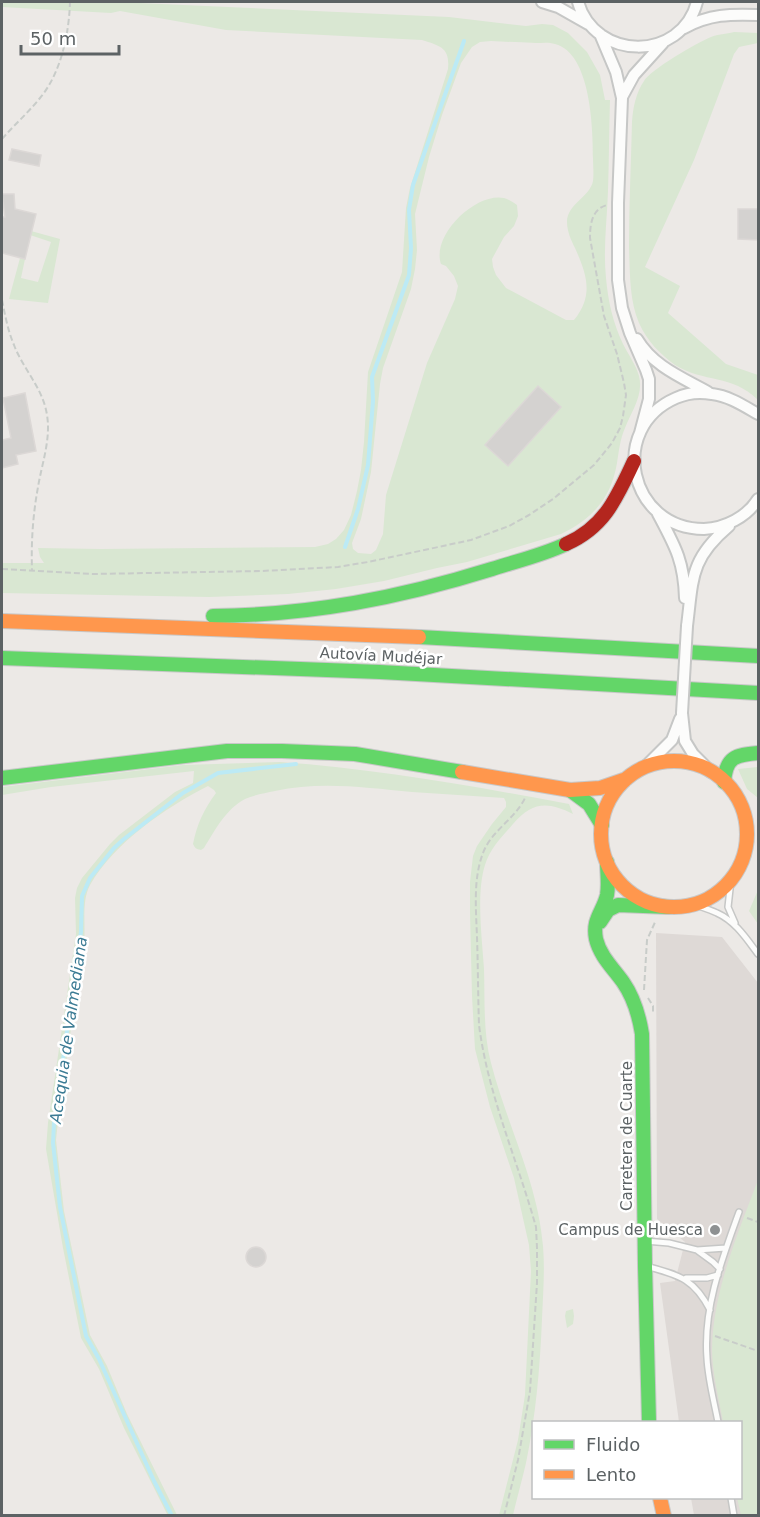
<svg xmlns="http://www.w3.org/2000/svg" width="760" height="1517" font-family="'DejaVu Sans',sans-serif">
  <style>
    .education { fill: #ded9d6 }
    .green { fill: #d9e7d2; fill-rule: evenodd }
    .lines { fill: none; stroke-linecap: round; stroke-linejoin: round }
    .stream { stroke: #bceaf5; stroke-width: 4 }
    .building { fill: #d4d2d0; stroke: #dcd8d6; stroke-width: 1.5 }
    .lane-casing { stroke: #c6c7c6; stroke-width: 8 }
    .street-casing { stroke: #c6c7c6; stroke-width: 14 }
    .fast-casing { stroke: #c8c8c8; stroke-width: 16 }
    .slow-casing { stroke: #c8c8c8; stroke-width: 16 }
    .jam-casing { stroke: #c8c8c8; stroke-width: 16 }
    .path { stroke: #c8ccc9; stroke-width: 2; stroke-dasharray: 6 3; stroke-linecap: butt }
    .lane { stroke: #fcfcfb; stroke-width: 5 }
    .street { stroke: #fcfcfb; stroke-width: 10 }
    .fast { stroke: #63d668; stroke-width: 14 }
    .slow { stroke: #ff974d; stroke-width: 14 }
    .jam { stroke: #b3261e; stroke-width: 14 }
    .street-bridge-casing { stroke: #c6c7c6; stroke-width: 14; stroke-linecap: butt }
    .street-bridge { stroke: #fcfcfb; stroke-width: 10 }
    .poi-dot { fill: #8e9192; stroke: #fff; stroke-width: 2 }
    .labels { text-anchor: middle; stroke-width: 5; stroke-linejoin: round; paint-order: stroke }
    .street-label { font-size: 15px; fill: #5c6264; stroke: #fff }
    .poi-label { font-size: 15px; fill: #5c6264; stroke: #fff; text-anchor: end }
    .water-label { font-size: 16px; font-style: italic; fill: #3b7b94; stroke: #fff }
  </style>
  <rect width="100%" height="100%" fill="#ece9e6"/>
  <path class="education" d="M656 933 722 937 758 983V1515H694L691 1498H740V1422H679L660 1283 675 1281 685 1242 657 1219Z"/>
  <path class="green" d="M2 2H117L449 17 526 26 542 24 553 25 568 33 587 52 600 75 605 100H610C609 131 609 161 608 191 607 220 603 249 606 278 608 301 613 323 623 344 628 354 636 365 639 376 644 395 631 412 625 428 620 439 619 451 617 463 611 499 592 519 561 534L467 562 437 568 384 581 336 589 288 594 209 597 2 593V563H44L40 557 38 548 101 549 315 547 328 544 336 539 344 530 351 515 357 491 361 470 364 442 368 372 402 272 406 208 410 188 448 69C450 48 441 46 422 40L226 30 120 11 111 13 2 7ZM491 41C506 42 521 42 536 43 542 43 549 42 555 44 591 53 593 129 593 158 593 165 594 174 593 181 590 197 567 204 567 222 567 231 571 240 575 248 587 275 594 295 574 320H566L506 288 496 275 493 267 492 259 504 237 514 226 518 216 517 205C513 202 508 199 504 198 476 192 431 235 441 264L446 266 454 276 458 286 455 299 427 363 386 495 383 534 376 550 371 554 358 553 353 549 352 543 361 519 371 472 380 384 383 368 411 289 415 269 417 250 415 214 429 157 442 115 461 63 472 47 480 42Z
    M734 32 758 33V43L739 47 734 54 694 160 645 267 680 286 668 313 726 364 758 375V400C732 374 704 383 675 365 660 354 647 341 639 323 629 299 630 272 629 246 629 205 631 163 632 122 633 107 636 93 644 81 650 70 698 42 711 37 718 34 726 34 734 32Z
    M31 231 60 239 48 303 9 299 20 258 25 259 21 278 38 282 51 242 30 235Z
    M280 762C377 769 473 786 569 804L573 814C547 801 532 802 513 824 502 837 490 848 485 865 476 893 482 938 484 969 485 1000 483 1033 491 1063 507 1125 538 1183 543 1246 545 1270 543 1295 542 1319 540 1367 536 1415 526 1463 522 1480 517 1498 513 1515H499L518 1440 525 1395 531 1271 529 1245 514 1178 490 1107 475 1049 472 996 470 912V882L473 856 477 846 492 824 506 807V802L504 798C473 796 443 794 412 792 367 788 321 781 275 791 265 793 254 795 245 799 226 809 215 830 204 848L201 850C196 849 195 848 193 844 197 824 204 809 216 793L214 790 208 786C165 808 115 842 90 885 81 902 86 926 84 944 82 964 78 983 75 1003 69 1042 63 1082 58 1121L56 1140 64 1211 90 1335 107 1366 127 1414 177 1515 168 1516 124 1428 99 1369 81 1338 63 1248 46 1149 48 1123 76 934 75 898 77 888 82 878 110 844 119 835 175 792 193 783 194 771 51 787 2 795V787L183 765Z
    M758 767V798L747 789 738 769Z
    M758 890V924L749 911Z
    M758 1180V1515H741L737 1498H740V1422H723C719 1399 712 1373 712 1349 713 1291 738 1233 758 1180Z
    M573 1309 574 1316 573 1324 567 1328 565 1316 566 1311Z"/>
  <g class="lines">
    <path class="stream" d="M345 547 358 509 368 465 373 401 372 377 409 275 411 248 409 210 413 185 464 41
      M172 1516 154 1481 99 1359 86 1336 60 1207 53 1143 54 1123 81 932 82 896 90 878 114 848 124 839 183 793 218 773 296 764"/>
  </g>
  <path class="building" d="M12 149 41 155 39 166 9 160Z
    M2 194H14L15 209 36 214 25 259 2 253V217H5Z
    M738 209H759V240L738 239Z
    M538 386 561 407 508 466 485 445Z
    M25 393 36 451 16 455 18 464 2 468V440L11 438 3 398Z
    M246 1257a10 10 0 1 1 20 0a10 10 0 1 1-20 0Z"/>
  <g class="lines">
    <defs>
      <path id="lane" d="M731 880 728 907 735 923
        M693 904C701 907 709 909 717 913 735 921 746 938 758 954
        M645 1241 669 1243 697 1250 726 1248
        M698 1251 713 1262 720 1269
        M646 1266C678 1275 694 1278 710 1310
        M686 1278H707L718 1275
        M718 1422C714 1401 708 1379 707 1358 703 1308 722 1259 739 1212
        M731 1498 734 1516"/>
      <path id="street" d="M542 2 558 7 588 24
        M578 2C595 61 681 62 697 2
        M684 28C710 14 730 14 758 15
        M600 34 616 72 622 98 618 203V280L622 308 630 333 646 370 649 379V399L640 433
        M622 97 634 75 663 43
        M637 339C653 366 681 377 708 392
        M758 414C744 406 729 396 712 394 701 392 687 393 676 398 607 428 629 529 704 529 725 528 747 517 758 499
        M658 514C675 546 684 561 685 598
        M687 626C693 578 690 559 729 526
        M682 713 685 741 693 754 711 772
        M645 767 672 740 680 719"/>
      <path id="fast" d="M213 616C311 615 399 598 492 569 517 561 543 555 566 544
        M419 637 758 656
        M2 658 380 672 758 693
        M2 778 227 751H282L355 754 462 772
        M724 782C726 757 735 755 758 753
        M570 790 589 804 602 825
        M607 862C607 873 609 884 607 895 603 912 592 919 596 939 600 956 613 968 623 982 634 998 639 1015 642 1034L645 1266 649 1422
        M600 922 608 910 618 905 669 907"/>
      <path id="slow" d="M2 621 419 637
        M601 834a73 73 0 1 1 146 0a73 73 0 1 1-146 0Z
        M462 772 570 790 600 788 626 779
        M660 1498 664 1516"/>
      <path id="jam" d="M566 544C605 527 617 497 634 461"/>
    </defs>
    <use href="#lane" class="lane-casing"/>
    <use href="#street" class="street-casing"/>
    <use href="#fast" class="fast-casing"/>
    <use href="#slow" class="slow-casing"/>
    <use href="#jam" class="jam-casing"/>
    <path class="path" d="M2 139C14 125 28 113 40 98 61 73 69 34 70 2
      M2 300C5 315 8 331 14 345 23 369 43 388 47 415 51 439 42 463 38 487 33 514 31 542 32 570
      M2 569 93 574 261 571 338 567 368 562 471 540 509 526 529 515 553 499 594 465 612 443 620 428 623 416 626 395 624 383 617 354 604 316 590 238C590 224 592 209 607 205
      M644 990 647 940 656 920
      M648 998 653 1006V1012
      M747 1218 758 1222
      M715 1336 758 1351
      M504 1516 518 1460 530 1391 537 1283V1248L536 1227C517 1159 488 1095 479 1025 478 996 478 966 477 937 476 909 473 879 483 853 491 831 515 819 525 798"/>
    <use href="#lane" class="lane"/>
    <use href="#street" class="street"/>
    <use href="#fast" class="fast"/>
    <use href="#slow" class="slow"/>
    <use href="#jam" class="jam"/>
    <defs>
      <path id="street-bridge" d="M682 713 687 626"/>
    </defs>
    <use href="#street-bridge" class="street-bridge-casing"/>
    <use href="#street-bridge" class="street-bridge"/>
  </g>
  <circle class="poi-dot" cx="715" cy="1230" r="6"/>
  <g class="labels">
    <g class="street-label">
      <text transform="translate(381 656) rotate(3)" y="5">Autovía Mudéjar</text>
      <text transform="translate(627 1136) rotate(-90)" y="5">Carretera de Cuarte</text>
    </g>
    <g class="poi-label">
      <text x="703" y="1235">Campus de Huesca</text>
    </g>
    <g class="water-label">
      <text transform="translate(68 1030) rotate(-82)" y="6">Acequia de Valmediana</text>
    </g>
  </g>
  <rect width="760" height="1517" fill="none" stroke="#5c6264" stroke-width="6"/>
  <rect x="532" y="1421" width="210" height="78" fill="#ffffff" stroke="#bec0c1" stroke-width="1.5"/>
  <rect x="544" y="1440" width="30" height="9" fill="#63d668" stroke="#bec0c1" stroke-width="1.5"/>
  <text x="586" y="1451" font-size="18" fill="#5c6264">Fluido</text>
  <rect x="544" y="1470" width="30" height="9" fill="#ff974d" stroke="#bec0c1" stroke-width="1.5"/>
  <text x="586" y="1481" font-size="18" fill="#5c6264">Lento</text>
  <path d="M21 45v9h98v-9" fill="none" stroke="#5c6264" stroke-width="3"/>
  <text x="30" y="45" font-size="18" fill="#5c6264" stroke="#ffffff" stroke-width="4.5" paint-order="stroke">50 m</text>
</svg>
